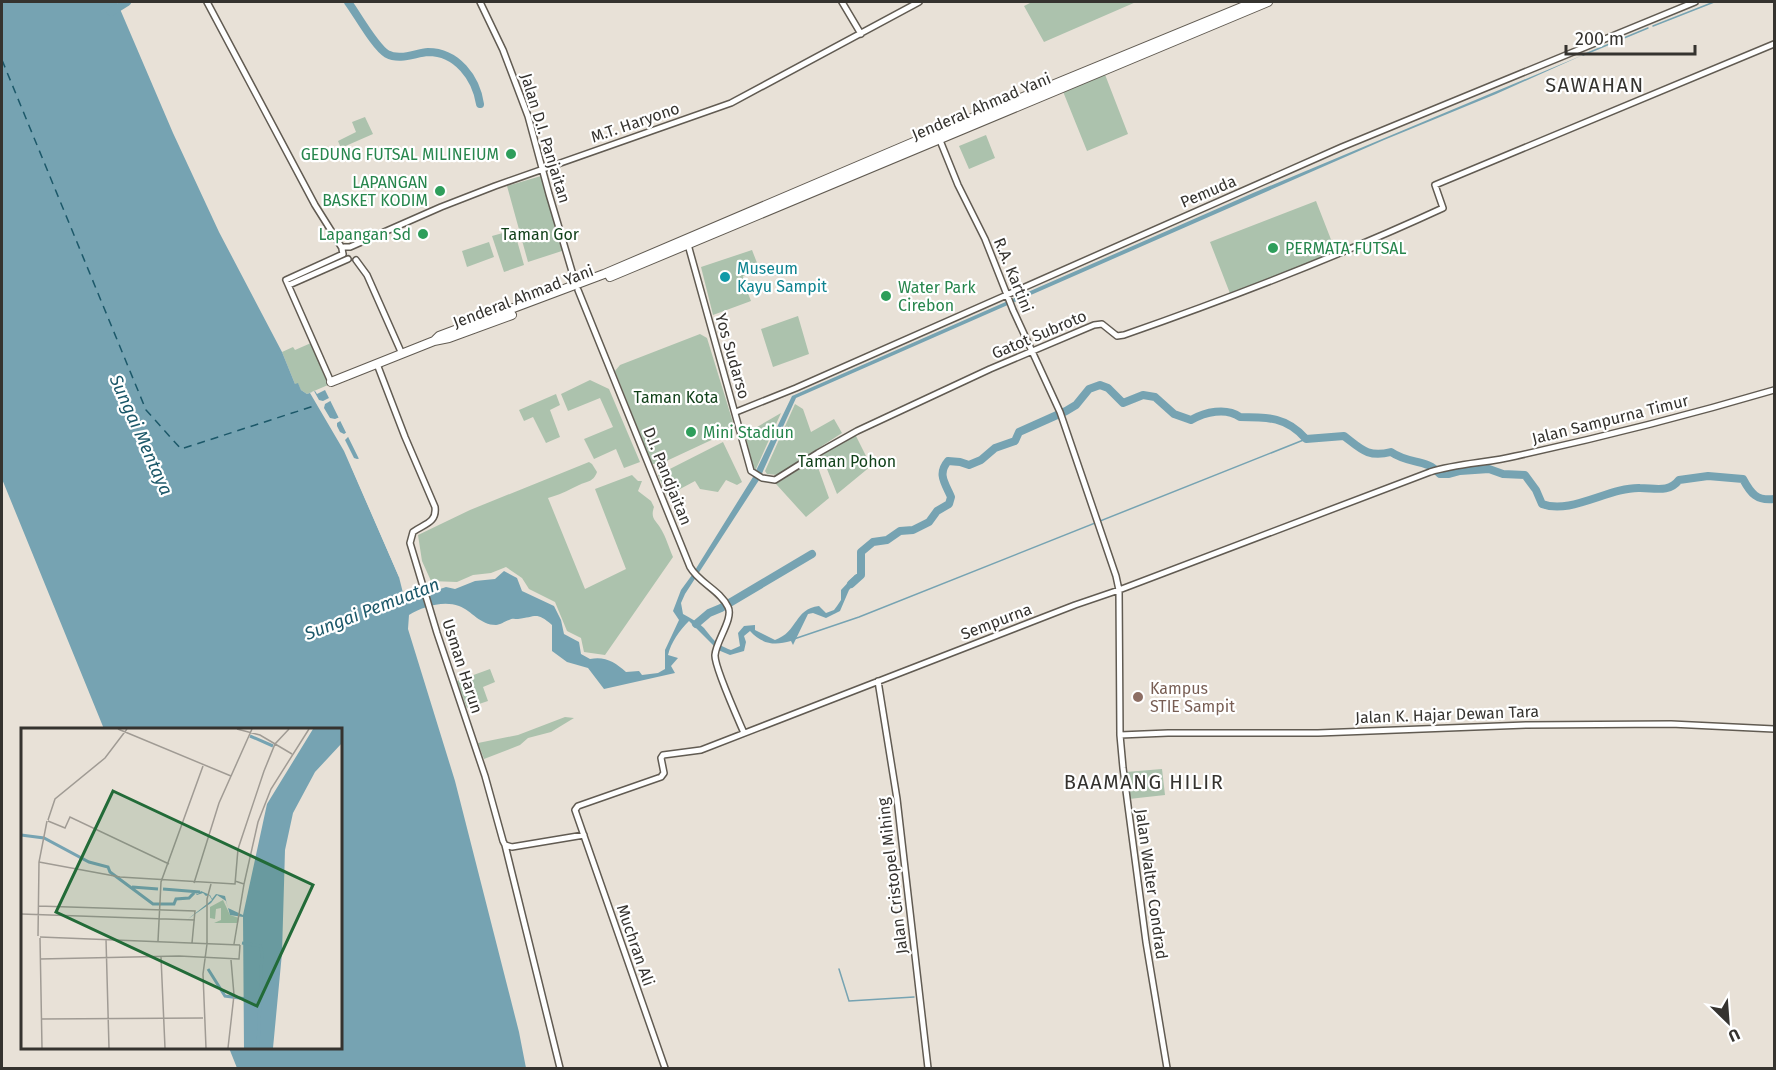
<svg xmlns="http://www.w3.org/2000/svg" width="1776" height="1070" font-family="'Fira Sans',sans-serif">
  <style>
    .green { fill: #acc2ad }
    .water { fill: #76a3b2 }
    .pier { fill: #e8e1d7 }
    .lines { fill: none; stroke-linecap: round; stroke-linejoin: round }
    .stream { stroke: #76a3b2; stroke-width: 1.5 }
    .river { stroke: #76a3b2; stroke-width: 8 }
    .ferry { stroke: #1c5869; stroke-width: 1.5; stroke-dasharray: 8 6; stroke-linecap: butt }
    .minor-casing { stroke: #615b52; stroke-width: 8 }
    .highway-casing { stroke: #615b52; stroke-width: 10 }
    .minor { stroke: #fff; stroke-width: 5 }
    .highway { stroke: #fff; stroke-width: 8 }
    .leisure-dot { fill: #2e9e5b; stroke: #fff; stroke-width: 2 }
    .culture-dot { fill: #0f9aa8; stroke: #fff; stroke-width: 2 }
    .education-dot { fill: #8d6e63; stroke: #fff; stroke-width: 2 }
    .labels { text-anchor: middle; stroke-width: 4.5; stroke-linejoin: round; paint-order: stroke }
    .street-label { font-size: 16px; fill: #35332f; stroke: #fff }
    .leisure-label { font-size: 16px; fill: #27864d; stroke: #fff; text-anchor: end }
    .park-label { font-size: 16px; fill: #11411a; stroke: #fff }
    .culture-label { font-size: 16px; fill: #0d838f; stroke: #fff; text-anchor: start }
    .education-label { font-size: 16px; fill: #785e54; stroke: #fff; text-anchor: start }
    .water-label { font-size: 18px; font-style: italic; fill: #1c5869; stroke: #fff }
    .quarter-label { font-size: 20px; letter-spacing: 1.5px; fill: #35332f; stroke: #fff }
    .inset-river { fill: none; stroke: #76a3b2; stroke-width: 3 }
    .inset-road { fill: none; stroke: #a09b94; stroke-width: 1.5 }
    .view { fill: #226b38; fill-opacity: 0.15; stroke: #226b38; stroke-width: 3 }
    .inset-edge { fill: none; stroke: #35332f; stroke-width: 3 }
  </style>
  <rect width="100%" height="100%" fill="#e8e1d7"/>
  <path class="green" d="M1032 2H1136L1044 42 1024 6Z
    M1104 72 1128 134 1087 151 1062 89Z
    M365 117 373 134 341 148 338 141 356 132 352 122Z
    M986 135 995 158 969 169 959 146Z
    M541 176 565 250 528 262 507 186Z
    M1316 201 1337 255 1231 296 1210 242Z
    M514 230 524 265 504 272 492 236Z
    M489 242 494 257 467 267 462 251Z
    M752 250 759 268 743 276 744 281 736 285 744 283 751 301 713 315 701 267Z
    M798 316 809 354 773 367 761 329Z
    M700 334 707 338 735 429 660 464H652L615 371 620 365Z
    M311 343 328 385 307 394 301 390 298 384H295L282 352 293 347 295 350Z
    M590 380 609 389 640 462 624 468 616 449 594 459 584 439 613 427 600 398 568 411 561 394Z
    M556 394 560 405 550 410 560 437 546 443 533 417 524 421 519 410Z
    M795 404 803 409 811 432 834 419 842 433 777 475 767 474 765 471Z
    M781 413 756 469H754L745 434Z
    M855 434 871 466 837 494 821 454Z
    M723 442 742 482 737 485 726 480 718 492 700 489 695 481 667 496 658 475Z
    M815 459 829 498 806 517 776 484Z
    M589 462 592 464 597 472C593 483 586 481 577 486 567 491 559 495 548 498L585 589 626 569 595 489 632 475 638 481H642L638 491 651 501 654 507C650 519 656 520 661 529 666 537 669 548 673 557L605 655 584 652 581 638 567 631 555 602 529 589 522 578 506 567 491 573 473 575 457 582 431 581 422 561 418 535 470 510Z
    M490 669 495 682 483 687 488 701 467 708 457 681Z
    M565 717 574 718 551 732 528 738 520 745 484 759 478 743 518 735Z
    M1162 769 1165 795 1129 799 1126 772Z"/>
  <path class="water" d="M2 2H117L173 133 219 232 282 352 295 384 298 383 301 390 307 394 315 391 317 394 325 390 359 459 351 466 399 577 405 601 446 587 455 589 475 581 495 579 504 571 517 578 522 591 554 606 561 620 564 634 579 642 581 654 590 659C605 656 615 662 626 672L639 671 642 675 658 673 665 669V650L679 620 673 611 681 590 692 575 753 477 792 396 1253 193 1583 55 1496 94 1384 140 796 398 759 480 685 594 681 603 683 614C690 618 698 622 704 628 714 640 715 644 731 650L740 646 738 633 744 626 755 625V630L775 640C798 632 794 609 819 606L826 613 834 610 837 606 841 600V590L855 575 858 580 849 590 840 611 826 618 813 613 808 614 793 645 791 641C774 646 762 644 750 631L744 636 746 642 744 651 730 655 718 650 689 621C680 630 671 642 668 655L678 658 671 666 675 673 604 689 588 668 567 662 552 651V625C536 611 536 617 518 619 515 619 512 618 509 620 505 621 500 625 496 625 480 625 472 611 459 606 443 600 422 607 409 615L408 629 455 781 519 1032 526 1068H237L229 1048H340V730L104 729 2 479Z"/>
  <path class="pier" d="M314 391 319 400 323 401 331 397 332 400 325 404 324 408 330 418 335 419 340 417 342 420 337 423V426L340 432 344 434 347 432 349 436 345 440 354 458 357 459 362 458 361 461 354 467 402 576 399 577 344 451 310 393Z"/>
  <g class="lines">
    <path class="stream" d="M1653 26 1714 2
      M1583 55 1648 28
      M794 639 859 617 1306 439
      M839 969 849 1001 914 997"/>
    <path class="river" d="M348 2C357 14 375 47 387 54 400 61 415 53 428 52 457 52 476 78 480 104
      M111 12 127 2
      M851 584 861 575V552L873 542 887 540 900 531 913 530 929 522 937 511 949 504 951 497C945 483 937 474 948 461L960 462 969 465 981 460 995 448 1015 441 1019 432 1066 411 1076 405 1089 389 1100 385 1108 388 1123 403 1143 395 1155 397 1174 414 1191 420C1205 412 1226 407 1240 417 1268 417 1287 417 1306 439L1344 436C1361 449 1368 458 1391 452 1410 465 1426 458 1440 474H1449L1460 471 1489 469 1503 474 1525 475 1536 490 1542 504C1571 515 1609 487 1640 488 1655 488 1669 493 1679 480L1708 476 1743 479C1751 494 1757 501 1774 499
      M696 624 709 613 721 608 812 554"/>
    <path class="ferry" d="M2 60 146 410 181 449 317 405"/>
    <defs>
      <path id="minor" d="M207 2 315 205 342 248
        M480 2 503 50 528 116 549 194 576 285
        M842 2 861 34
        M939 138 958 185 985 239 1013 310 1060 412 1116 576 1119 590 1120 735 1123 768 1146 942 1167 1068
        M687 241 751 471 762 478 775 480 818 453 857 431 990 369 1094 325 1102 324 1117 336 1124 335C1233 297 1339 256 1443 208L1435 185 1774 44
        M343 254 342 249 344 247H350L441 207 495 186 731 103 919 2
        M356 260 367 275 402 354
        M289 285 348 259
        M578 290 690 567C699 583 720 590 728 607 734 618 716 641 715 655 714 666 738 719 744 733
        M377 364 405 437 435 507C437 523 424 524 413 532L410 543 437 633 485 776 503 841 505 845 512 847 584 835
        M331 382 286 280 343 254
        M736 412 796 388 1342 147 1695 2
        M878 681 897 799 928 1068
        M1120 735 1168 733H1318L1526 725 1671 724 1774 729
        M505 845 560 1068
        M665 1068 575 810 578 806 661 777 664 773 661 758 663 755 701 750 1075 605 1119 590 1430 472C1459 463 1488 463 1516 456 1603 437 1689 415 1774 390"/>
      <path id="highway" d="M610 277 1268 2
        M434 341 449 338 512 315
        M331 382 434 341 439 336 604 274 923 138 1254 2"/>
    </defs>
    <use href="#minor" class="minor-casing"/>
    <use href="#highway" class="highway-casing"/>
    <use href="#minor" class="minor"/>
    <use href="#highway" class="highway"/>
  </g>
  <g class="leisure-dot">
    <circle cx="511" cy="154" r="6"/>
    <circle cx="440" cy="191" r="6"/>
    <circle cx="423" cy="234" r="6"/>
    <circle cx="1273" cy="248" r="6"/>
    <circle cx="886" cy="296" r="6"/>
    <circle cx="691" cy="432" r="6"/>
  </g>
  <circle class="culture-dot" cx="725" cy="277" r="6"/>
  <circle class="education-dot" cx="1138" cy="697" r="6"/>
  <g class="labels">
    <g class="street-label">
      <text transform="translate(981 106) rotate(-23)" y="6">Jenderal Ahmad Yani</text>
      <text transform="translate(635 122) rotate(-19)" y="6">M.T. Haryono</text>
      <text transform="translate(546 138) rotate(73)" y="6">Jalan D.I. Panjaitan</text>
      <text transform="translate(1208 191) rotate(-23)" y="6">Pemuda</text>
      <text transform="translate(1014 275) rotate(68)" y="6">R.A. Kartini</text>
      <text transform="translate(523 296) rotate(-21)" y="6">Jenderal Ahmad Yani</text>
      <text transform="translate(1039 334) rotate(-23)" y="6">Gatot Subroto</text>
      <text transform="translate(733 356) rotate(74)" y="6">Yos Sudarso</text>
      <text transform="translate(1610 419) rotate(-14)" y="6">Jalan Sampurna Timur</text>
      <text transform="translate(668 476) rotate(68)" y="6">D.I. Pandjaitan</text>
      <text transform="translate(996 621) rotate(-21)" y="6">Sempurna</text>
      <text transform="translate(463 666) rotate(72)" y="6">Usman Harun</text>
      <text transform="translate(1447 714) rotate(-2)" y="6">Jalan K. Hajar Dewan Tara</text>
      <text transform="translate(892 876) rotate(-97)" y="6">Jalan Cristopel Mihing</text>
      <text transform="translate(1152 884) rotate(82)" y="6">Jalan Walter Condrad</text>
      <text transform="translate(636 945) rotate(71)" y="6">Muchran Ali</text>
    </g>
    <g class="leisure-label">
      <text x="499" y="160">GEDUNG FUTSAL MILINEIUM</text>
      <text x="428" y="188">LAPANGAN<tspan x="428" dy="18">BASKET KODIM</tspan></text>
      <text x="411" y="240">Lapangan Sd</text>
      <text x="1285" y="254" text-anchor="start">PERMATA FUTSAL</text>
      <text x="898" y="293" text-anchor="start">Water Park<tspan x="898" dy="18">Cirebon</tspan></text>
      <text x="703" y="438" text-anchor="start">Mini Stadiun</text>
    </g>
    <g class="park-label">
      <text x="540" y="240">Taman Gor</text>
      <text x="676" y="403">Taman Kota</text>
      <text x="847" y="467">Taman Pohon</text>
    </g>
    <g class="culture-label">
      <text x="737" y="274">Museum<tspan x="737" dy="18">Kayu Sampit</tspan></text>
    </g>
    <g class="education-label">
      <text x="1150" y="694">Kampus<tspan x="1150" dy="18">STIE Sampit</tspan></text>
    </g>
    <g class="water-label">
      <text transform="translate(141 435) rotate(66)" y="6">Sungai Mentaya</text>
      <text transform="translate(372 609) rotate(-21)" y="6">Sungai Pemuatan</text>
    </g>
    <g class="quarter-label">
      <text x="1595" y="92">SAWAHAN</text>
      <text x="1144" y="789">BAAMANG HILIR</text>
    </g>
  </g>
  <g transform="translate(21 728)">
    <rect width="321" height="321" fill="#e8e1d7"/>
    <path d="M202 172 209 187 218 190 217 195H193L200 192V180L195 181 194 191 189 190V179Z" fill="#acc2ad"/>
    <path d="M292 1H321V15L294 44 272 85 264 122 261 225 252 320H223L222 189 209 187 205 173 196 167 190 175 167 191 191 172 188 167 185 168 182 165 176 167 174 165 172 167H169L173 165 177 166 180 163 189 167 191 171 195 166 204 168 207 180 222 187 246 76Z" fill="#76a3b2"/>
    <path class="inset-river" d="M229 8 252 18M0 107 23 110 68 134 87 139 89 144 132 176H153L155 171 168 170 173 165M111 159 137 161M142 161 179 164M221 215 239 218 241 224 237 320M187 241 204 268 226 271"/>
    <path class="inset-road" d="M97 1 210 48M216 1 239 7 271 26M27 92 34 71 84 30 106 1M27 93 44 100 49 89 148 136M18 134 99 149 214 156 217 121 243 43 254 16 268 1M173 155 198 75 231 1M223 156 237 94 250 61 288 1M17 178 174 183 171 215M0 186 174 192M17 208 18 134 26 93M19 209 219 217M19 210 21 320M85 211 88 320M137 213 140 154 182 38M186 215V171L190 156M213 216 223 156 214 153M140 229 144 320M19 231 158 228 218 231 219 217M20 291 182 290M185 320 182 246 186 216M207 320 213 267 210 232"/>
    <path class="view" d="M92 63 292 157 236 278 35 184Z"/>
    <rect width="321" height="321" class="inset-edge"/>
  </g>
  <rect width="1776" height="1070" fill="none" stroke="#35332f" stroke-width="6"/>
  <g transform="translate(1728 1022) rotate(155)" stroke="#ffffff" stroke-width="4.5" paint-order="stroke">
  <path d="M0-4.5L10 22L0 15L-10 22Z" fill="#35332f"/>
  <text y="-9" font-size="16" font-weight="bold" text-anchor="middle" fill="#35332f">U</text>
  </g>
  <path d="M1566 45v9h129v-9" fill="none" stroke="#35332f" stroke-width="3"/>
  <text x="1575" y="45" font-size="18" fill="#35332f" stroke="#ffffff" stroke-width="4.5" paint-order="stroke">200 m</text>
</svg>
